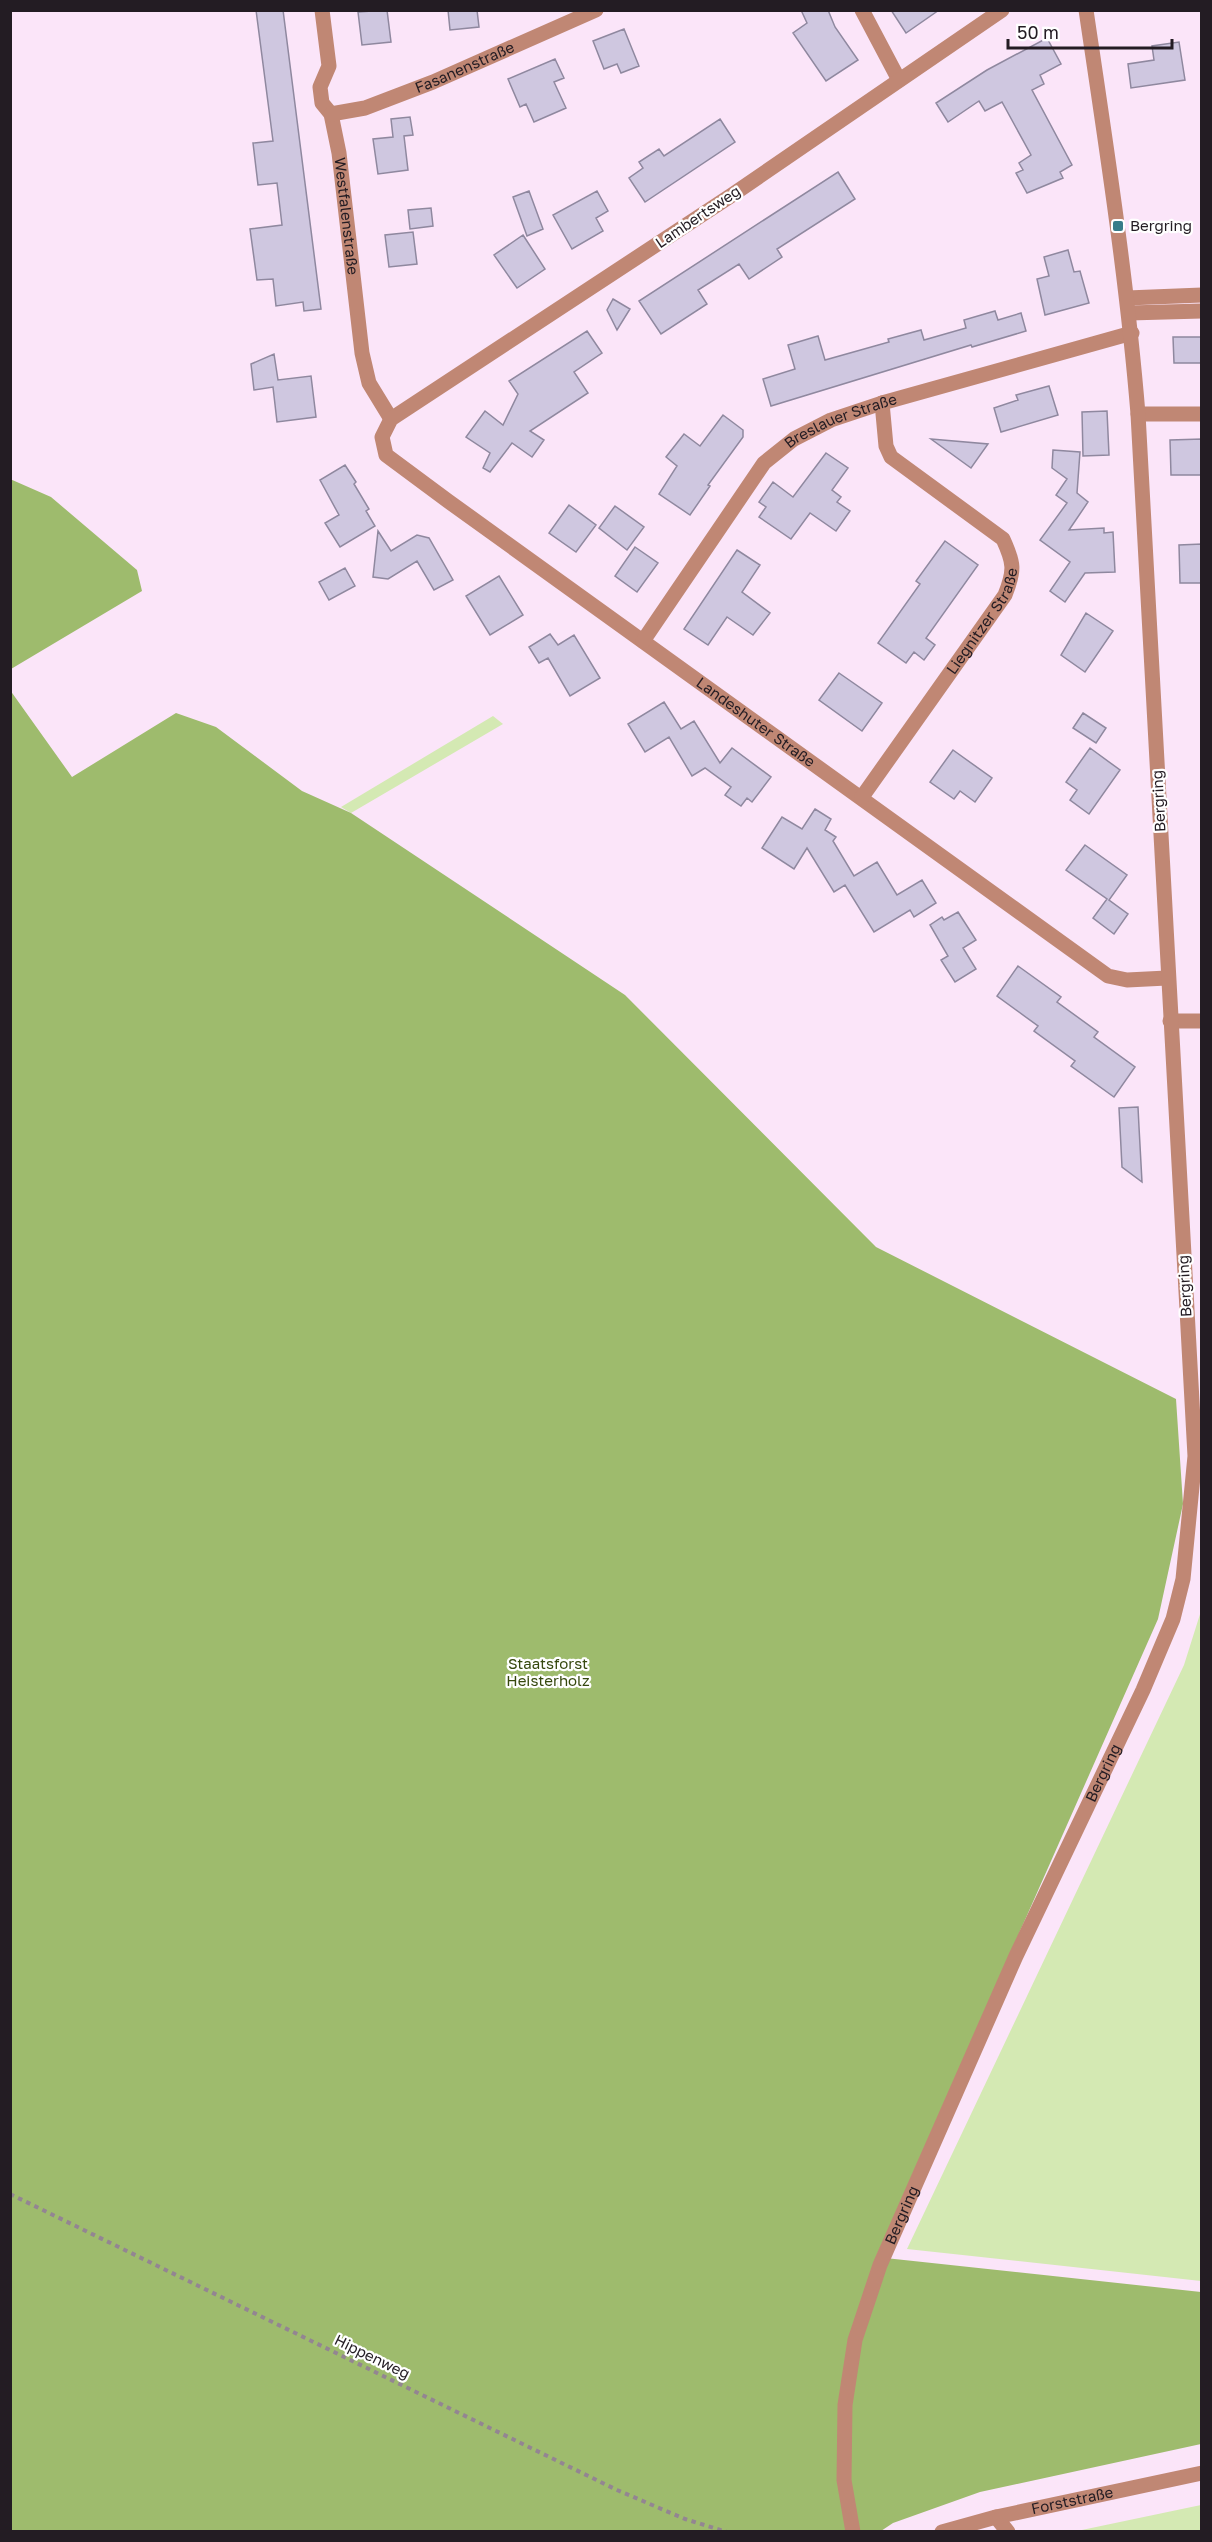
<svg xmlns="http://www.w3.org/2000/svg" width="1212" height="2542" font-family="'Golos Text',sans-serif">
  <style>
    .green { fill: #d4e9b3 }
    .forest { fill: #9ebb6d }
    .building { fill: #cfc7e0; stroke: #8f889f; stroke-width: 1.5 }
    .lines { fill: none; stroke-linecap: round; stroke-linejoin: round }
    .path { stroke: #938592; stroke-width: 4; stroke-dasharray: 4.5 4.5; stroke-linecap: butt }
    .minor { stroke: #c08774; stroke-width: 15 }
    .poi-dot { fill: #377c89; stroke: #fff; stroke-width: 2 }
    .labels { text-anchor: middle; stroke-width: 4.5; stroke-linejoin: round; paint-order: stroke }
    .street-label { font-size: 15px; fill: #231c23; stroke: #fff }
    .poi-label { font-size: 15px; fill: #231c23; stroke: #fff; text-anchor: start }
    .park-label { font-size: 15px; fill: #36480e; stroke: #fff }
  </style>
  <rect width="100%" height="100%" fill="#fbe5f9"/>
  <path class="green" d="M493 716 503 724 351 813 341 807Z
    M1201 1611V2281L907 2249 1184 1665Z
    M1201 2505V2531H1077Z"/>
  <path class="forest" d="M10 479 51 497 137 570 142 591 11 669Z
    M10 690 72 777 176 713 216 727 302 791 351 813 625 995 876 1247 1176 1399 1183 1504 1158 1619 876 2257 1201 2292V2444L980 2492 893 2523 881 2531H11Z"/>
  <path class="building" d="M256 10H283L321 309 304 311 303 302 276 306 273 279 257 280 250 229 282 225 277 183 258 185 253 143 273 141Z
    M387 10 391 42 362 45 358 12Z
    M448 10H477L479 27 450 30Z
    M801 10H828L835 27 858 60 826 81 793 33 807 23Z
    M891 10H939L906 33Z
    M624 29 639 66 621 73 617 64 604 69 593 41Z
    M1047 38 1061 64 1040 75 1044 84 1032 90 1072 165 1060 172 1063 178 1027 193 1016 173 1023 170 1019 163 1031 155 1002 102 985 111 979 101 948 122 936 103 987 70Z
    M1179 42 1185 80 1131 88 1128 64 1154 60 1152 46Z
    M555 59 564 78 554 82 566 108 534 122 526 104 520 107 508 79Z
    M410 117 413 135 404 136 408 170 378 174 373 139 393 137 391 119Z
    M720 119 735 142 645 202 629 178 643 168 639 162 659 149 664 156Z
    M838 172 855 199 777 249 782 257 749 279 739 264 698 290 707 304 661 334 639 301Z
    M529 191 543 229 527 236 513 197Z
    M597 191 608 211 596 218 603 231 572 249 553 215Z
    M431 208 433 226 410 229 408 210Z
    M413 232 417 264 389 267 385 235Z
    M523 235 545 269 517 288 494 255Z
    M1068 250 1074 272 1080 271 1089 303 1045 315 1037 279 1049 276 1044 257Z
    M613 299 630 309 617 330 607 310Z
    M995 311 998 320 1021 313 1026 331 972 347 971 345 771 406 763 379 795 369 788 345 818 336 825 360 889 342 888 339 921 330 924 340 966 328 964 320Z
    M587 331 602 353 574 372 588 393 530 431 544 440 532 457 512 443 490 472 483 468 490 453 466 437 485 411 503 425 518 394 509 381Z
    M1173 337H1202V363H1174Z
    M274 354 278 380 311 376 316 417 277 422 273 387 254 390 251 364Z
    M1049 386 1058 415 1001 432 994 408 1018 400 1016 395Z
    M1107 411 1109 455 1083 456 1082 412Z
    M723 415 743 430V437L708 485 710 486 690 515 659 494 677 466 666 457 684 434 700 446Z
    M931 439 988 444 971 468Z
    M1202 439V475H1171L1170 440Z
    M1053 450 1080 452 1077 493 1088 502 1069 530 1104 528V533L1113 532 1115 572 1085 573 1065 602 1050 591 1070 562 1040 540 1067 503 1056 495 1067 479 1052 468Z
    M826 453 848 468 832 490 841 497 837 502 850 511 836 531 810 513 791 539 759 517 766 507 759 502 773 482 793 497Z
    M345 465 356 482 354 484 369 509 366 511 375 526 340 547 325 523 339 515 320 480Z
    M569 505 596 525 576 552 549 533Z
    M615 506 644 527 627 550 599 528Z
    M378 531 391 551 417 535 429 538 453 580 434 590 417 561 388 579 373 577Z
    M945 541 978 565 926 638 935 645 924 660 914 652 906 663 878 643 920 584 916 581Z
    M1202 544V583H1180L1179 545Z
    M635 547 658 563 637 592 615 576Z
    M737 550 760 565 742 592 770 613 753 635 727 617 708 645 684 629Z
    M345 568 355 586 329 600 319 582Z
    M499 576 523 615 490 635 466 596Z
    M1086 613 1113 631 1085 672 1061 655Z
    M550 634 558 645 574 635 600 678 570 696 548 658 539 663 529 647Z
    M839 673 882 703 862 731 819 700Z
    M664 702 681 729 694 721 720 763 732 748 771 777 752 802 747 798 741 806 725 795 731 787 705 768 692 776 669 737 645 752 628 724Z
    M1083 713 1106 728 1096 743 1073 728Z
    M1090 748 1120 770 1089 814 1070 800 1077 790 1066 782Z
    M953 750 992 778 975 802 960 791 954 799 930 782Z
    M815 809 831 819 825 830 836 837 833 841 854 876 877 862 897 895 922 880 936 903 914 917 910 910 874 932 845 885 834 892 807 848 794 869 762 848 782 817 802 829Z
    M1085 845 1127 875 1109 900 1128 914 1114 934 1093 918 1107 899 1066 870Z
    M958 912 976 940 963 948 976 969 955 982 941 960 948 956 930 925 942 917 944 920Z
    M1018 966 1061 997 1057 1002 1098 1032 1094 1037 1135 1067 1114 1097 1071 1066 1075 1061 1034 1031 1038 1026 997 996Z
    M1138 1107 1139 1127 1142 1182 1122 1167 1119 1108Z"/>
  <g class="lines">
    <path class="path" d="M10 2194 617 2490 685 2519 727 2532"/>
    <g class="minor">
      <path id="s1" d="M322 10 329 66 320 87 322 103 331 114 339 153 362 353 369 383 391 419"/>
      <path d="M862 10 899 80"/>
      <path id="s2" d="M1002 10 732 195 391 419 382 437 386 455 448 501 1108 976 1127 980 1167 978"/>
      <path id="s3" d="M331 114 365 108 433 82 596 10"/>
      <path d="M1127 298 1202 295"/>
      <path d="M1129 313 1202 311"/>
      <path d="M1138 414H1202"/>
      <path id="s4" d="M643 641 764 463 794 439 831 420 882 403 1132 333"/>
      <path id="s5" d="M862 797 1005 595C1015 570 1014 563 1003 539L891 457 886 446 882 403"/>
      <path d="M1170 1021H1202"/>
      <path d="M996 2517 1008 2532"/>
      <path id="s6" d="M853 2532 844 2480 845 2405 855 2340 880 2265 1016 1956 1143 1690 1173 1619 1183 1579 1195 1456 1138 414C1127 279 1106 145 1086 10"/>
      <path id="s7" d="M942 2532 996 2517 1202 2473"/>
    </g>
  </g>
  <rect class="poi-dot" x="1112" y="220" width="12" height="12" rx="3"/>
  <g class="labels">
    <g class="street-label">
      <text dy="5" stroke="none"><textPath href="#s3" startOffset="142">Fasanenstraße</textPath></text>
      <text dy="5" stroke="none"><textPath href="#s1" startOffset="213">Westfalenstraße</textPath></text>
      <text transform="translate(698 217) rotate(-34)" y="5">Lambertsweg</text>
      <text dy="5" stroke="none"><textPath href="#s4" startOffset="304">Breslauer Straße</textPath></text>
      <text dy="5" stroke="none"><textPath href="#s5" startOffset="214">Liegnitzer Straße</textPath></text>
      <text dy="5" stroke="none"><textPath href="#s2" startOffset="1230">Landeshuter Straße</textPath></text>
      <text transform="translate(1159 801) rotate(-93)" y="5">Bergring</text>
      <text transform="translate(1185 1286) rotate(-93)" y="5">Bergring</text>
      <text dy="5" stroke="none"><textPath href="#s6" startOffset="813">Bergring</textPath></text>
      <text dy="5" stroke="none"><textPath href="#s6" startOffset="327">Bergring</textPath></text>
      <text transform="translate(372 2357) rotate(26)" y="5">Hippenweg</text>
      <text dy="5" stroke="none"><textPath href="#s7" startOffset="134">Forststraße</textPath></text>
    </g>
    <g class="poi-label">
      <text x="1130" y="231">Bergring</text>
    </g>
    <g class="park-label">
      <text x="548" y="1669">Staatsforst<tspan x="548" dy="17">Heisterholz</tspan></text>
    </g>
  </g>
  <rect width="1212" height="2542" fill="none" stroke="#231c23" stroke-width="24"/>
  <path d="M1008 39v9h164v-9" fill="none" stroke="#231c23" stroke-width="3"/>
  <text x="1017" y="39" font-size="18" fill="#231c23" stroke="#ffffff" stroke-width="4.5" paint-order="stroke">50 m</text>
</svg>
